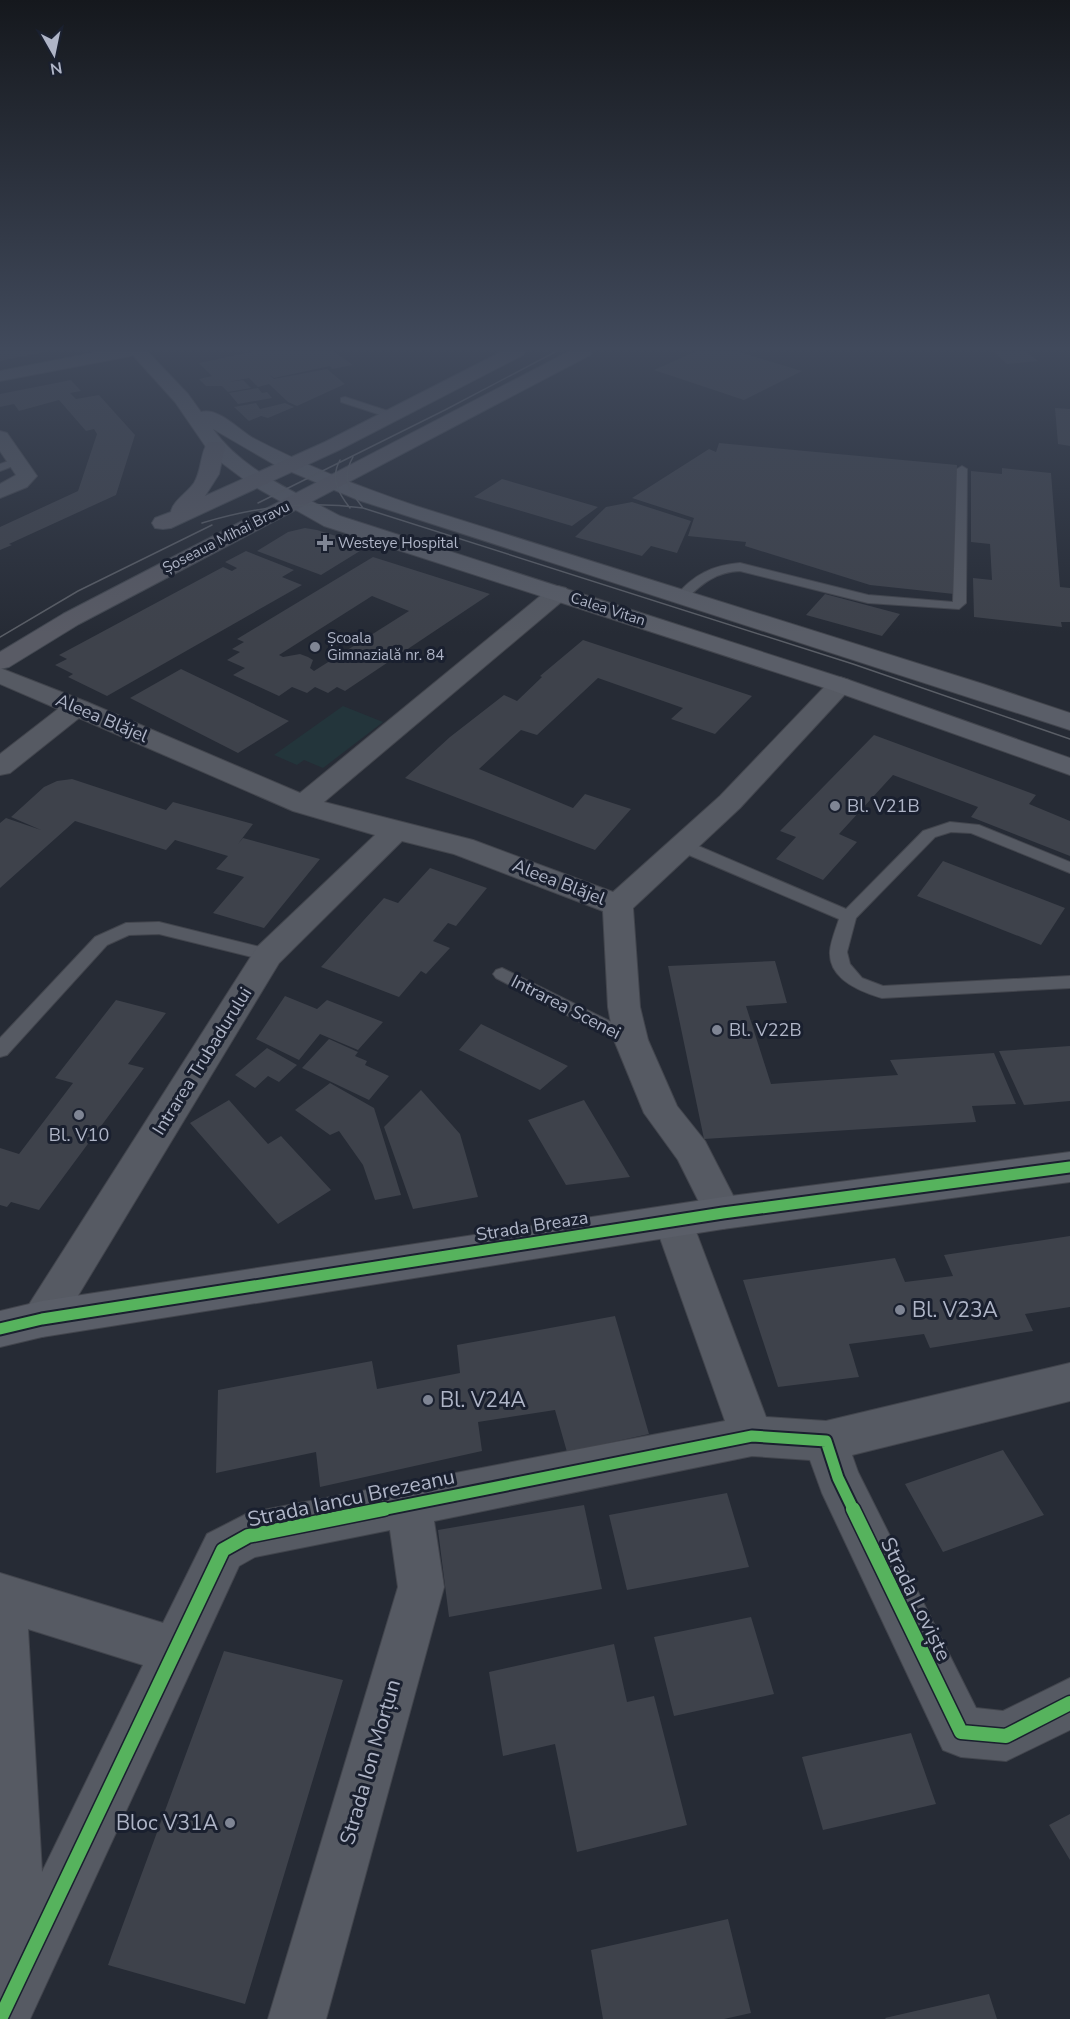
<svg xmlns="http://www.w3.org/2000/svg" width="1070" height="2019" font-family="'Nunito Sans',sans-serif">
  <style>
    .green { fill: #23353b }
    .building { fill: #3e424b; fill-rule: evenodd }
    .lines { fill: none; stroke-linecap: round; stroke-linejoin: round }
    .lane-casing { stroke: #42454d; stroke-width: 2 }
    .street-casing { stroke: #42454d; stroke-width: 2 }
    .secondary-casing { stroke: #42454d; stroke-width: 2 }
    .primary-casing { stroke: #434851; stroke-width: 2 }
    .lane { fill: #565a63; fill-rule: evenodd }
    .street { fill: #565a63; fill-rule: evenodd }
    .secondary { fill: #5a5e68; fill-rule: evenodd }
    .primary { fill: #595b65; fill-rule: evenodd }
    .tram { stroke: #5a5e66; stroke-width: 1.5 }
    .cycleway-far1-casing { stroke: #1a202f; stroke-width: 15 }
    .cycleway-casing { stroke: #1a202f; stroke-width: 17 }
    .cycleway-far1 { stroke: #56b35d; stroke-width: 11 }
    .cycleway { stroke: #56b35d; stroke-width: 14 }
    .poi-dot { fill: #7f8594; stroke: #1a202f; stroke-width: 2 }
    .labels { text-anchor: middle; stroke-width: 6; stroke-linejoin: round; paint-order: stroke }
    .far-street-label { font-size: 15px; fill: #afb5c7; stroke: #1a202f }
    .far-poi-label { font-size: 15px; fill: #afb5c7; stroke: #1a202f; text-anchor: start }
    .street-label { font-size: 18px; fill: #afb5c7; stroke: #1a202f }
    .poi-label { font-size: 18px; fill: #afb5c7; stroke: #1a202f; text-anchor: start }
    .near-poi-label { font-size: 21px; fill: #afb5c7; stroke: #1a202f; text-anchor: start }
    .near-street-label { font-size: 21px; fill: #afb5c7; stroke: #1a202f }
  </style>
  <rect width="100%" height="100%" fill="#262b35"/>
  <path class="green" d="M343 706 383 722 323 768 304 760 297 765 274 755Z"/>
  <path class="building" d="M0 351H45V352L0 361Z
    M256 351H333L353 365 332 369 330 366 274 378 268 374 274 379 327 369 345 384 297 406 288 402 269 384 258 387 249 378 228 382 243 380 251 388 228 392 222 386H206L199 379 212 376 199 363Z
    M697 351H736L802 371 744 400 654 370Z
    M993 351H1026L1038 361 1007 364Z
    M71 380 81 391 70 393 76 399 99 395 135 435 116 495 9 544 12 545 0 550V527L78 491 97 434 94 429 86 431 59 400 19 411 14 404 0 407V394Z
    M258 388 262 393 267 392 272 398 238 404 229 393Z
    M256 403 260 409 285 403 294 407 268 418 261 416 249 421 234 407Z
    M1055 408 1070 409V446L1058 444Z
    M719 443 957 465 954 594 870 585 745 546 746 542 688 536 694 518 632 498 709 449 716 452Z
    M1002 468 1051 473 1060 587 1070 588V622H1061L1062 627 974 617 973 578 992 580 990 544 971 542V471L1002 474Z
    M502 479 598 507 572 526 474 497Z
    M632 502 691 521 677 553 651 546 642 556 575 537 606 507Z
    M305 528 317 530 368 546 321 575 257 551 288 532Z
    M246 551 294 570 282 577 302 585 107 696 68 677 73 674 55 665 67 659 59 655 223 567 232 571 237 568 225 562Z
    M373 557 490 594 345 691 337 687 328 693 315 687 307 693 292 687 279 696 233 675 245 668 227 660 240 652 232 649 244 642 237 639ZM372 596 409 611 314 671 310 668 313 660 308 657 300 654 283 657 279 655Z
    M825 594 900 614 882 636 806 615Z
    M583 640 752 696 715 734 671 719 683 708 598 678 537 735 521 730 479 769 573 808 585 794 631 809 595 850 405 778 450 737 504 695 517 701 542 677 540 676Z
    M181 669 289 721 238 753 130 698Z
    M874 735 1036 795 1029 804 1070 821V856L971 817 978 807 893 775 839 834 857 842 823 880 776 859 796 837 780 831Z
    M72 779 166 810 173 802 253 824 238 844 243 838 320 859 264 928 213 913 244 877 216 869 228 856 175 840 166 850 75 821 0 888V823L6 818 41 830 11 817 44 787 57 781Z
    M943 861 1065 908 1041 945 917 896Z
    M430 868 487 888 456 926 448 923 433 941 450 948 426 974 421 971 399 997 321 967 384 898 398 903Z
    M775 961 787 1003 746 1006 771 1084 898 1075 890 1060 994 1053 1016 1104 972 1106 976 1122 704 1139 668 966Z
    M285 996 317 1009 327 1000 383 1022 358 1050 320 1034 299 1060 256 1039Z
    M116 1000 166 1013 128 1064 144 1068 39 1210 11 1202 7 1207 0 1205V1148L19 1154 73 1083 55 1078Z
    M481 1024 568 1066 540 1090 459 1050Z
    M329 1039 358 1052 355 1056 367 1061 365 1065 389 1076 369 1100 302 1068Z
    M1070 1046V1101L1024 1105 999 1051Z
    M267 1048 297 1065 279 1082 268 1076 255 1088 235 1075Z
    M330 1083 374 1108 401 1195 375 1200 363 1165 339 1131 330 1135 295 1110Z
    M421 1090 460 1134 478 1197 413 1209 384 1127Z
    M229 1100 268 1144 281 1136 331 1190 278 1224 190 1123Z
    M584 1100 630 1177 566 1185 528 1120Z
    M1070 1236V1307L1025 1314 1033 1331 930 1348 924 1334 849 1344 859 1377 778 1387 743 1280 895 1258 905 1282 953 1276 944 1255Z
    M615 1316 649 1434 567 1452 555 1410 478 1422 482 1451 320 1487 316 1452 216 1473 218 1390 372 1361 377 1389 460 1373 457 1345Z
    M1003 1450 1044 1515 943 1552 905 1484Z
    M727 1493 749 1567 627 1590 609 1515Z
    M584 1505 602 1589 449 1617 438 1530Z
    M751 1617 774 1694 674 1716 654 1637Z
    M614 1644 627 1702 654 1696 687 1825 577 1852 555 1744 503 1756 489 1672Z
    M224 1651 343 1680 245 2004 108 1965Z
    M911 1733 936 1804 823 1830 802 1757Z
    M1070 1814V1860L1049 1825Z
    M728 1919 751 2013 724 2019H603L591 1950Z
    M989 1994 997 2019H886L885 2018Z"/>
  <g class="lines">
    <defs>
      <path id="lane" d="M345 397 394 413 395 415 390 418 341 402V398Z
        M17 458 22 461 21 463 0 471V464Z
        M962 466 967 469 966 603 959 609 868 603 740 571C716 572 703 583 686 599H678L676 596C693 575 713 565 740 563L868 595 953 602 957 469Z
        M950 822 979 825 1070 862V873L971 833 951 832 935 837 856 918 847 952 850 964 862 978 883 986 1070 976V988L882 998C861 992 828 979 830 951 831 940 836 929 839 919L677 850 675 846 683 841 689 842 846 909 923 831Z
        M159 922 268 949 274 951 277 955 274 959 268 961 159 934 129 935 107 945 7 1055 0 1057V1038L95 937 126 923Z
        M502 968 638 1035 640 1040 638 1045 631 1047 624 1045 496 978 493 974 496 970Z"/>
      <path id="street" d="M102 351H139L131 356 0 381V371Z
        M0 431 7 433 37 476 27 487 0 498V484L16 475 0 451Z
        M558 586 566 588 570 593 566 598 324 802 473 840 613 892 720 796 831 680 840 677 849 680 853 685 849 690 740 808 633 908 640 1007 648 1040 677 1106 705 1141 742 1213 736 1224 723 1229 710 1224 678 1160 644 1113 614 1040 608 1007 603 911 454 854 402 841 279 963 56 1332 42 1337 28 1332 22 1319 28 1306 257 947 375 835 293 811 79 718 10 773 0 775V754L58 709 0 684V668L87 702 300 793 550 588Z
        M673 1205 686 1210 692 1221 766 1417 826 1421 1070 1363V1401L852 1455 858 1472 976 1708 1003 1711 1070 1678V1730L1006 1761 961 1757 943 1750 822 1493 810 1460 752 1456 434 1521 444 1587 326 2019H268L398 1587 390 1530 255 1557 239 1566 30 2019H0V1573L163 1623 207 1534 248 1513 725 1421 654 1221 660 1210ZM28 1629 143 1665 42 1872Z"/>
      <path id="secondary" d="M129 351H147L188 394 201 412C218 407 239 430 253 438 306 466 360 487 416 506L983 684 1070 713V730L358 500 275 465 213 429C243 471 295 492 340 516L849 680 1070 758V775L831 690 324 526 250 484 222 463 208 450 175 402Z
        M1070 1152V1182L723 1229 42 1337 0 1347V1311L42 1301 723 1197Z"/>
      <path id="primary" d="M503 351H525L523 355 339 450 171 528 163 529 155 528 152 523 155 518 171 512C172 502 188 492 194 483 202 470 200 453 208 442H222L225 446 219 474 205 496 325 442Z
        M570 351H592L590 355 79 624 9 667 0 669V652L63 614Z"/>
    </defs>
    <use href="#lane" class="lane-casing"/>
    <use href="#street" class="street-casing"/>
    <use href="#secondary" class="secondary-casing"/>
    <use href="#primary" class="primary-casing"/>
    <use href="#lane" class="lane"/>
    <use href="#street" class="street"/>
    <use href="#secondary" class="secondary"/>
    <use href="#primary" class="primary"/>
    <path class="tram" d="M353 457C341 478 349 490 363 508
      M340 460C330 478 338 493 350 508
      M258 503 445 410 557 351
      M202 523C256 507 306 500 363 508L853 664 1070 739
      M0 637 78 591 212 525"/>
    <defs>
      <path id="cycleway-far1" d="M0 1329 42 1319 723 1213 1070 1167
        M376 1511 752 1436 826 1441 838 1478 854 1511"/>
      <path id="cycleway" d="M853 1509 961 1732 1006 1736 1070 1703
        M0 2019 223 1550 248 1536 384 1509"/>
    </defs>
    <use href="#cycleway-far1" class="cycleway-far1-casing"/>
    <use href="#cycleway" class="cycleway-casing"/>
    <use href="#cycleway-far1" class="cycleway-far1"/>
    <use href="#cycleway" class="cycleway"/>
  </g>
  <linearGradient id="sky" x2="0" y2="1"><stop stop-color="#15181d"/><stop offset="0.55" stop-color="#414a5c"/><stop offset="1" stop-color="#414a5c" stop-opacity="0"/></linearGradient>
  <rect width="1070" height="634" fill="url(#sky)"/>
  <g class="poi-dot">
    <path d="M322 534h6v6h6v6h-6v6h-6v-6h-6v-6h6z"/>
    <circle cx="315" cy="647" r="6"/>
    <circle cx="835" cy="806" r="6"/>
    <circle cx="717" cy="1030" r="6"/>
    <circle cx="79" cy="1115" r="6"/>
    <circle cx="900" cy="1310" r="6"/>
    <circle cx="428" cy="1400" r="6"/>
    <circle cx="230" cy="1823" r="6"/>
  </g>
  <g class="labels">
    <g class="far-street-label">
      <text transform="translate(226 537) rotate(-27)" y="5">Șoseaua Mihai Bravu</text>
      <text transform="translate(608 609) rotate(18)" y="5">Calea Vitan</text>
    </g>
    <g class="far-poi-label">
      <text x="338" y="548">Westeye Hospital</text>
      <text x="327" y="643">Școala<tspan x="327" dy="17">Gimnazială nr. 84</tspan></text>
    </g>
    <g class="street-label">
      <text transform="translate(102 718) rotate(23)" y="6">Aleea Blăjel</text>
      <text transform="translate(559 882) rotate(21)" y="6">Aleea Blăjel</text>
      <text transform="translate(566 1007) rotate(27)" y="6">Intrarea Scenei</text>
      <text transform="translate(202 1061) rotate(-58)" y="6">Intrarea Trubadurului</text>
      <text transform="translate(532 1226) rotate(-9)" y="6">Strada Breaza</text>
    </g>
    <g class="poi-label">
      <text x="847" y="812">Bl. V21B</text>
      <text x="729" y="1036">Bl. V22B</text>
      <text x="79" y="1141" text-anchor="middle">Bl. V10</text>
    </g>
    <g class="near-poi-label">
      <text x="912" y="1317">Bl. V23A</text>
      <text x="440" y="1407">Bl. V24A</text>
      <text x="218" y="1830" text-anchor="end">Bloc V31A</text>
    </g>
    <g class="near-street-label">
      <text transform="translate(351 1498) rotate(-12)" y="7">Strada Iancu Brezeanu</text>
      <text transform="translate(916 1599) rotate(64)" y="7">Strada Loviște</text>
      <text transform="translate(370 1762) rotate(-74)" y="7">Strada Ion Morțun</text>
    </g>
  </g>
  <g transform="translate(54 54) rotate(171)" stroke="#1a202f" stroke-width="4.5" paint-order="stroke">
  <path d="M0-4.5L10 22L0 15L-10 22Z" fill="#afb5c7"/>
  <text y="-9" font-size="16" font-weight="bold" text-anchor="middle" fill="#afb5c7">N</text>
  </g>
</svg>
